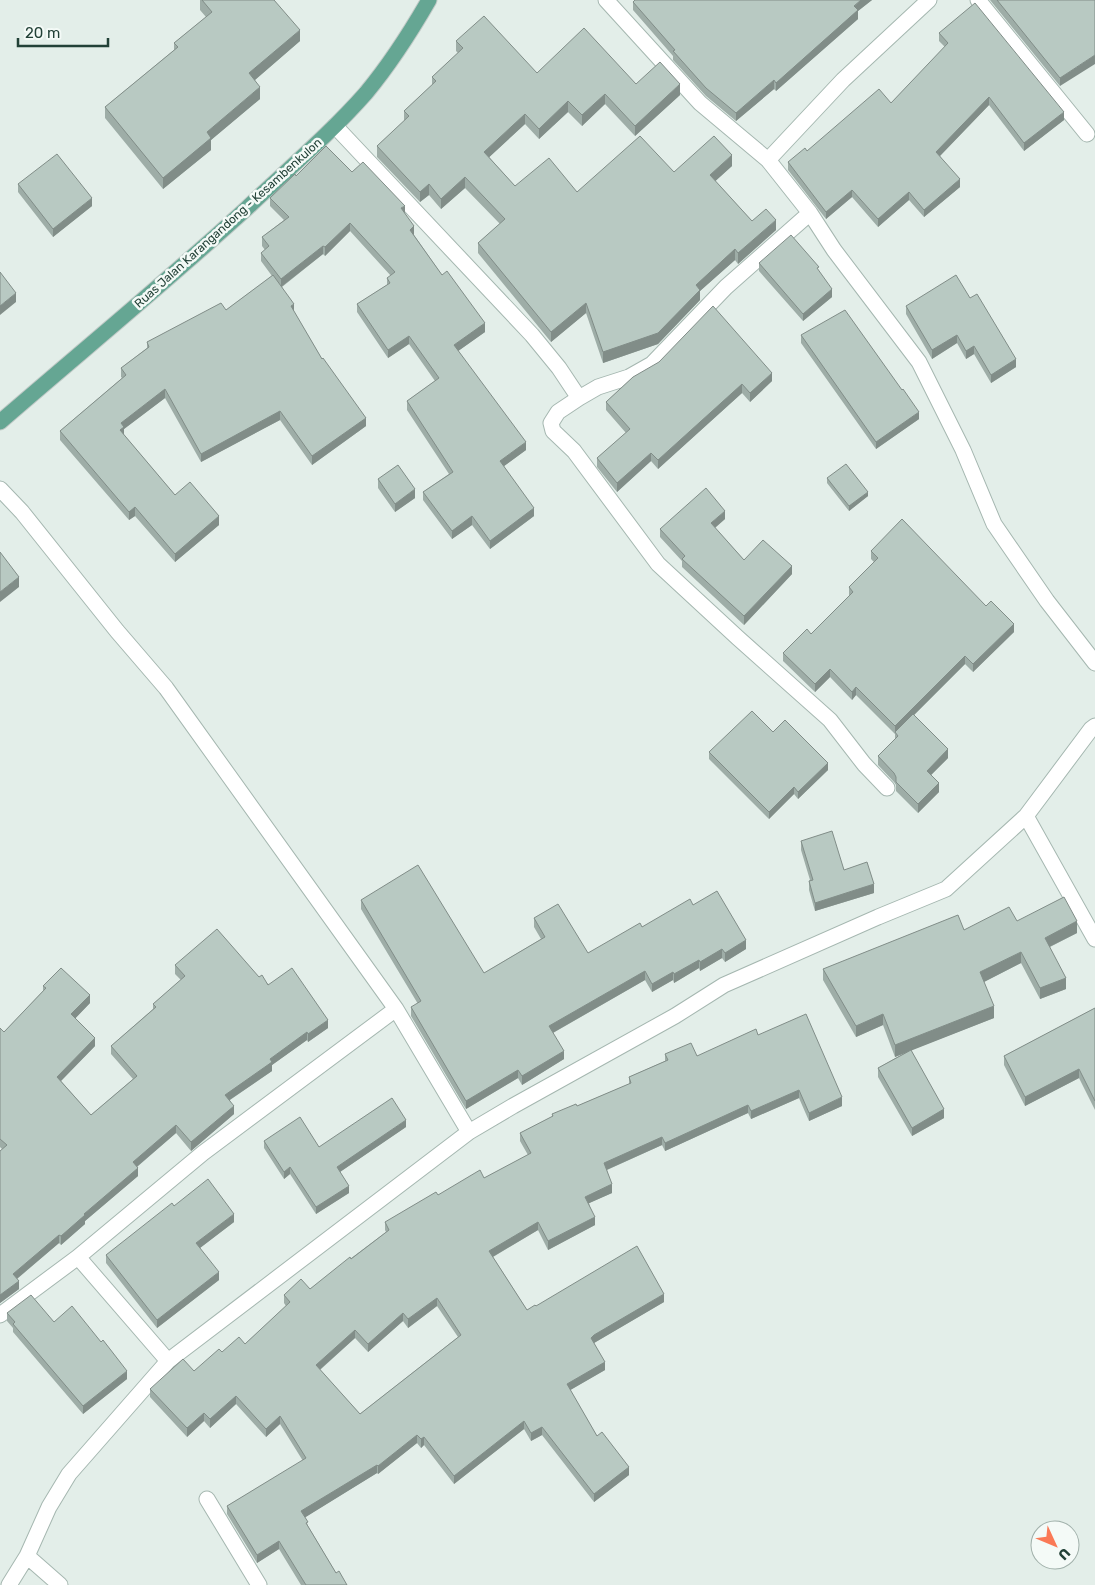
<svg xmlns="http://www.w3.org/2000/svg" width="1095" height="1585" font-family="Rubik,sans-serif">
  <style>
    .lines { fill: none; stroke-linecap: round; stroke-linejoin: round }
    .minor-casing { stroke: #a5b7b0; stroke-width: 17 }
    .major-casing { stroke: #c1cac7; stroke-width: 17 }
    .minor { stroke: #fff; stroke-width: 15 }
    .major { stroke: #65a693; stroke-width: 15 }
    .wall { fill: #9eada7; fill-rule: evenodd }
    .shaded-wall { fill: #818d88 }
    .building { fill: #b8c9c2; stroke: #818d88; fill-rule: evenodd }
    .labels { text-anchor: middle; stroke-width: 5; stroke-linejoin: round; paint-order: stroke }
    .street-label { font-size: 12px; fill: #224137; stroke: #f4faf7 }
  </style>
  <rect width="100%" height="100%" fill="#e3eee9"/>
  <g class="lines">
    <defs>
      <path id="minor" d="M606 0 700 103 768 160 810 213 834 250 919 362 963 450 994 524 1047 601 1095 663
        M978 0 1087 134
        M335 126 532 335 559 368 579 398 558 412 551 423 553 431 574 451 658 564 738 638 830 720 864 764 887 788
        M768 160 843 80 929 0
        M579 398 598 387 629 377 652 364 726 287 810 213
        M0 489 22 512 117 631 166 688 396 1009 469 1132
        M1026 816 1095 939
        M78 1257 168 1361
        M0 1315 78 1257 203 1153 396 1009
        M207 1499 259 1585
        M27 1556 60 1585
        M9 1585 27 1556 49 1507 69 1474 168 1361 469 1132 513 1106 675 1016 724 985 878 917 946 889 1026 816 1091 729 1095 726"/>
      <path id="major" d="M0 422C82 351 166 282 246 209 286 171 329 135 366 93 390 64 410 33 429 0"/>
    </defs>
    <use href="#minor" class="minor-casing"/>
    <use href="#major" class="major-casing"/>
    <use href="#minor" class="minor"/>
    <use href="#major" class="major"/>
  </g>
  <path class="wall" d="M200 0H274L300 41 255 80 260 99 211 140V150L163 189 105 118V107L174 50V43L206 17 200 10Z
    M635 0H872L858 11V19L776 91 774 89 736 121 706 96 673 60V56L633 10V2Z
    M990 0H1095L1060 86Z
    M939 33 1064 120 1024 151 989 105 940 156 960 187 924 217 909 200 878 227 852 197 826 219 788 170V162L891 103 945 47 939 41Z
    M456 41 537 73 636 84 680 95 635 136 605 104 582 126 568 112 539 139 525 124 489 157 515 186 577 192 674 172 732 166 715 181 752 221 776 230 738 264 735 260 700 291V300L658 344 603 363 586 313 551 342 478 253V243L500 224 465 188 441 209 429 195 420 202 377 157V146L404 121V111L432 85V77L458 53 456 51Z
    M352 172 405 213 414 235 442 275 485 332 458 351 526 450 504 466 534 516 490 549 472 525 452 539 423 500V492L449 474 407 410V401L435 381 409 344 388 358 357 312V304L387 285V278L391 276 350 231 325 256 323 254 282 287 294 312 322 359 366 426 312 465 280 420 201 462 165 398 124 429V435L175 495 219 525 175 562 135 516 129 520 60 440V431L122 378 121 377V368L147 348V342L226 310 272 276 261 261V253L265 250 262 246V237L284 220 270 206V198L296 176Z
    M18 184 92 206 53 237 18 192Z
    M759 263 819 271 832 297 803 321 759 271Z
    M970 298 1016 367 991 383 974 354 966 359 957 343 932 359 906 314V306Z
    M801 335 919 419 876 449 801 343Z
    M633 377 772 381 750 402 742 393 658 469 651 461 617 492 597 467V458L626 433 606 410V402Z
    M827 478 868 496 849 511 827 483Z
    M378 479 415 498 395 512 378 488Z
    M725 519 715 528 744 560 792 574 744 625 682 567V561L660 537V529Z
    M871 551 986 606 1014 632 973 672 965 664 914 715 948 758 931 775 939 792 918 813 896 791V785L894 782 878 765V756L895 739V734L856 695 852 700 830 677 815 692 783 661V653L811 634 849 596V587L874 562 871 559Z
    M773 732 828 770 798 799 794 794 769 819 709 759V752Z
    M801 841 844 870 874 893 815 911 809 890V881L810 880 801 850Z
    M361 900 484 973 541 939 534 927V918L588 953 642 927 693 905 746 949 725 962 722 958 700 971 699 968 674 983 673 980 652 992 645 980 553 1033 564 1059 522 1085 518 1078 466 1109 411 1016V1007L418 1004 361 909Z
    M1017 921 1077 933 1050 947 1066 989 1040 999 1021 963 984 982 994 1018 911 1050 944 1118 912 1136 878 1077V1068L906 1052 895 1057 883 1025 856 1037 823 980V969L964 930Z
    M175 965 259 977 328 1028 308 1042 307 1040 272 1065V1071L230 1100 234 1114 191 1151 176 1133 137 1167 138 1176 85 1221V1224L61 1245 59 1243 17 1279 19 1289 0 1303 2 1149 0 1147V1028L4 1032 43 991V986L90 1003 75 1018 95 1046 61 1081 91 1115 133 1079 111 1054V1046L153 1009V1004L181 980 175 974Z
    M1095 1008V1110L1079 1078 1025 1106 1004 1065V1056Z
    M758 1035 842 1106 809 1121 799 1098 751 1119 748 1113 665 1151 662 1145 607 1170 612 1193 589 1203 595 1225 548 1250 538 1230 493 1257 527 1310 536 1306 664 1302 594 1343 605 1370 570 1390 597 1436 629 1475 594 1502 542 1435 531 1441 524 1429 454 1484 424 1445 421 1448 417 1443 378 1474 377 1473 305 1517 308 1526 336 1573 347 1585H301L279 1549 257 1563 227 1514V1506L303 1461 280 1424 266 1437 236 1404 210 1428 204 1421 187 1437 150 1397V1389L194 1371 222 1352 245 1344 286 1306 284 1303V1295L310 1289 386 1232 385 1230V1222L438 1195 484 1178 528 1155 520 1141V1133L552 1117V1114L577 1106 629 1084V1077L665 1061V1054L697 1056ZM437 1306 458 1337 360 1414 320 1370 355 1338 368 1352 403 1321 408 1328Z
    M406 1127 340 1172 349 1193 316 1214 290 1174 284 1179 264 1148V1141L319 1147Z
    M174 1206 234 1222 200 1248 219 1280 157 1328 106 1263V1255Z
    M7 1313 54 1322 127 1379 83 1414 13 1332V1328L7 1321Z"/>
  <path class="shaded-wall" d="M861 0H872L858 11V19L776 91V83Z
    M300 30V41L249 85V73Z
    M1095 55V64L1060 86V78Z
    M774 80V89L736 121V113Z
    M680 84V95L635 136V126Z
    M260 87V99L211 140V150L163 189V178L207 132Z
    M605 94V104L582 126V115Z
    M989 97V105L936 160V152Z
    M568 101V112L539 139V129Z
    M1064 112V120L1024 151V143Z
    M525 114V124L484 162V152Z
    M732 155V166L710 186V175Z
    M465 177V188L441 209V199Z
    M960 179V187L924 217V210Z
    M429 184V195L420 202V192Z
    M852 190V197L826 219V212Z
    M909 192V200L878 227V219Z
    M92 198V206L53 237V229Z
    M405 206V214L401 208Z
    M776 220V230L738 264V253Z
    M350 223V231L325 256V247Z
    M414 226V235L410 238V230Z
    M323 246V254L281 287V279Z
    M735 249V260L700 291V300L658 344 603 363V352Z
    M832 289V297L803 321V314Z
    M16 293V302L0 315V306Z
    M586 303V313L551 342V332Z
    M294 304V312L291 315V306Z
    M485 323V332L454 354V345Z
    M957 335V343L932 359V350Z
    M409 336V344L388 358V350Z
    M974 346V354L966 359V351Z
    M1016 359V367L991 383V375Z
    M772 373V381L750 402V393Z
    M742 384V393L658 469V460Z
    M165 389V398L124 429V436L120 439 121 423Z
    M280 411V420L201 462V454Z
    M919 412V419L876 449V442Z
    M366 418V426L312 465V456Z
    M526 442V450L500 469V461Z
    M651 453V461L617 492V483Z
    M415 489V498L395 512V504Z
    M868 492V496L849 511V506Z
    M135 507V516L129 520V512Z
    M534 508V516L490 549V541Z
    M725 511V519L711 531V523Z
    M219 516V525L175 562V554Z
    M472 516V525L452 539V531Z
    M792 566V574L744 625V616Z
    M19 577V587L0 602V592Z
    M1014 624V632L973 672V664Z
    M965 656V664L896 733 895 732V726Z
    M830 669V677L815 692V684Z
    M856 687V695L852 700V692Z
    M948 749V758L927 779V771Z
    M828 763V770L798 799V792Z
    M939 783V792L918 813V804Z
    M794 787V794L769 819V812Z
    M874 884V893L815 911V903Z
    M1077 921V933L1045 949V938Z
    M746 940V949L725 962V953Z
    M722 949V958L700 971V962Z
    M1021 952V963L980 984V972Z
    M699 960V968L674 983V974Z
    M645 971V980L549 1035V1026Z
    M673 972V980L652 992V984Z
    M1066 978V989L1040 999V988Z
    M90 995V1003L71 1023V1014Z
    M994 1006V1018L895 1057V1045Z
    M883 1014V1025L856 1037V1026Z
    M328 1020V1028L308 1042V1034Z
    M307 1032V1040L272 1065V1071L225 1103V1095L270 1059Z
    M95 1038V1046L57 1085V1077Z
    M564 1051V1059L522 1085V1076Z
    M1079 1069V1078L1025 1106V1097Z
    M518 1070V1078L466 1109V1101Z
    M799 1090V1098L751 1119V1111Z
    M842 1097V1106L809 1121V1113Z
    M748 1105V1113L665 1151V1143Z
    M234 1106V1114L191 1151V1142Z
    M944 1109V1118L912 1136V1128Z
    M406 1120V1127L337 1174V1167Z
    M176 1125V1133L133 1170V1162Z
    M662 1137V1145L604 1171V1163Z
    M290 1167V1174L284 1179V1172Z
    M138 1168V1176L85 1221V1224L61 1245V1236L84 1214Z
    M612 1184V1193L585 1205V1197Z
    M349 1186V1193L316 1214V1207Z
    M234 1214V1222L196 1251V1243Z
    M595 1217V1225L548 1250V1241Z
    M538 1222V1230L489 1259V1251Z
    M59 1235V1243L13 1282V1274Z
    M219 1272V1280L157 1328V1320Z
    M19 1281V1289L0 1303V1295Z
    M664 1294V1302L594 1343 591 1338 594 1335Z
    M437 1298V1306L408 1328V1319Z
    M403 1313V1321L368 1352V1344Z
    M355 1330V1338L316 1373V1365Z
    M605 1362V1370L567 1392V1384Z
    M127 1371V1379L83 1414V1406Z
    M236 1396V1404L210 1428V1419Z
    M204 1413V1421L187 1437V1428Z
    M280 1416V1424L266 1437V1429Z
    M524 1421V1429L454 1484V1476Z
    M542 1427V1435L531 1441V1433Z
    M417 1435V1443L378 1474V1466Z
    M424 1437V1445L421 1448V1439Z
    M377 1465V1473L301 1520V1511Z
    M629 1467V1475L594 1502V1494Z
    M279 1541V1549L257 1563V1555Z"/>
  <path class="building" d="M202 0H274L300 30 249 73 260 87 207 132 211 138 163 178 105 107 178 47 174 43 212 12Z
    M635 0H861L854 6 858 10 776 83 774 80 736 113 706 88 673 51 675 50 633 2Z
    M997 0H1095V55L1060 78Z
    M975 3 1064 112 1024 143 989 97 936 152 960 179 924 210 909 192 878 219 852 190 826 212 788 162 805 148 807 151 879 89 891 103 948 43 939 33Z
    M484 16 537 73 584 28 636 84 660 62 680 84 635 126 605 94 582 115 568 101 539 129 525 114 484 152 515 186 549 158 577 192 640 136 674 172 714 136 732 155 710 175 752 221 766 209 776 220 738 253 735 249 696 285 700 290 658 333 603 352 586 303 551 332 478 243 505 219 465 177 441 199 429 184 420 192 377 146 409 116 404 111 436 81 432 77 463 48 456 41Z
    M326 146 352 172 363 162 405 206 401 208 414 226 410 230 442 275 447 271 485 323 454 345 526 442 500 461 534 508 490 541 472 516 452 531 423 492 453 472 407 401 439 378 409 336 388 350 357 304 390 283 387 278 395 272 350 223 325 247 323 246 281 279 261 253 269 246 262 237 289 217 270 198 295 174 296 176Z
    M57 154 92 198 53 229 18 184Z
    M791 235 819 267 817 268 832 289 803 314 759 263Z
    M0 272 16 293 0 306Z
    M273 275 294 304 291 306 322 359 323 358 366 418 312 456 280 411 201 454 165 389 121 423 124 427 120 430 175 495 190 482 219 516 175 554 135 507 129 512 60 431 126 375 121 368 149 347 147 342 221 303 226 310Z
    M956 275 970 298 977 294 1016 359 991 375 974 346 966 351 957 335 932 350 906 306Z
    M713 306 772 373 750 393 742 384 658 460 651 453 617 483 597 458 630 429 606 402 633 377 659 362Z
    M845 310 902 390 903 389 919 412 876 442 801 335Z
    M846 464 868 492 849 506 827 478Z
    M398 465 415 489 395 504 378 479Z
    M706 488 725 511 711 523 744 560 763 540 792 566 744 616 682 559 685 556 660 529Z
    M902 519 986 606 991 601 1014 624 973 664 965 656 895 726 856 687 852 692 830 669 815 684 783 653 807 629 811 634 853 592 849 587 878 558 871 551Z
    M0 552 19 577 0 592Z
    M752 711 773 732 785 720 828 763 798 792 794 787 769 812 709 752Z
    M913 714 948 749 927 771 939 783 918 804 896 782V777L894 773 878 756 898 736 895 732Z
    M832 831 844 870 867 862 874 884 815 903 809 881 813 880 801 841Z
    M418 865 484 973 545 937 534 918 558 904 588 953 640 923 642 927 690 899 693 905 717 891 746 940 725 953 722 949 700 962 699 960 674 974 673 972 652 984 645 971 549 1026 564 1051 522 1076 518 1070 466 1101 411 1007 421 1001 361 900Z
    M1064 897 1077 921 1045 938 1066 978 1040 988 1021 952 980 972 994 1006 895 1045 883 1014 856 1026 823 969 958 915 964 930 1009 907 1017 921Z
    M217 929 259 977 262 975 268 985 292 968 328 1020 308 1034 307 1032 270 1059 272 1062 225 1095 234 1106 191 1142 176 1125 133 1162 138 1168 84 1214 85 1215 61 1236 59 1235 13 1274 19 1281 0 1295V1151L7 1145 0 1139V1028L4 1032 46 988 43 986 61 968 90 995 71 1014 95 1038 57 1077 91 1115 137 1076 111 1046 156 1007 153 1004 185 976 175 965Z
    M1095 1008V1101L1079 1069 1025 1097 1004 1056Z
    M806 1014 842 1097 809 1113 799 1090 751 1111 748 1105 665 1143 662 1137 604 1163 612 1184 585 1197 595 1217 548 1241 538 1222 489 1251 527 1310 535 1305 536 1306 637 1246 664 1294 594 1335 591 1338 605 1362 567 1384 597 1436 602 1432 629 1467 594 1494 542 1427 531 1433 524 1421 454 1476 424 1437 421 1439 417 1435 378 1466 377 1465 301 1511 308 1522 306 1523 336 1573 339 1571 347 1585H306L279 1541 257 1555 227 1506 306 1458 280 1416 266 1429 236 1396 210 1419 204 1413 187 1428 150 1389 183 1359 194 1371 219 1349 222 1352 239 1337 245 1344 290 1302 284 1295 301 1279 310 1289 350 1257 351 1259 389 1230 385 1222 436 1192 438 1195 480 1170 484 1178 531 1153 520 1133 553 1116 552 1114 576 1104 577 1106 631 1083 629 1077 668 1060 665 1054 691 1043 697 1056 756 1029 758 1035ZM437 1298 461 1335 360 1414 316 1365 355 1330 368 1344 403 1313 408 1319Z
    M911 1050 944 1109 912 1128 878 1068Z
    M392 1098 406 1120 337 1167 349 1186 316 1207 290 1167 284 1172 264 1141 300 1117 319 1147Z
    M208 1179 234 1214 196 1243 219 1272 157 1320 106 1255 172 1203 174 1206Z
    M31 1295 54 1322 72 1306 101 1342 103 1340 127 1371 83 1406 13 1324 15 1322 7 1313Z"/>
  <g class="labels">
    <g class="street-label">
      <text transform="translate(228 223) rotate(-42)" y="4">Ruas Jalan Karangandong - Kesambenkulon</text>
    </g>
  </g>
  <g transform="translate(1055 1545) rotate(134)"><circle r="24" fill="#f4faf7" stroke="#a0b0aa"/>
  <path d="M0-4L9 19L0 12L-9 19Z" fill="#fa7956"/>
  <text y="-8" font-size="14" font-weight="bold" text-anchor="middle" fill="#224137">U</text>
  </g>
  <path d="M18 38v8h90v-8" fill="none" stroke="#224137" stroke-width="2.5"/>
  <text x="25" y="38" font-size="15" fill="#224137" stroke="#f4faf7" stroke-width="4" paint-order="stroke">20 m</text>
</svg>
